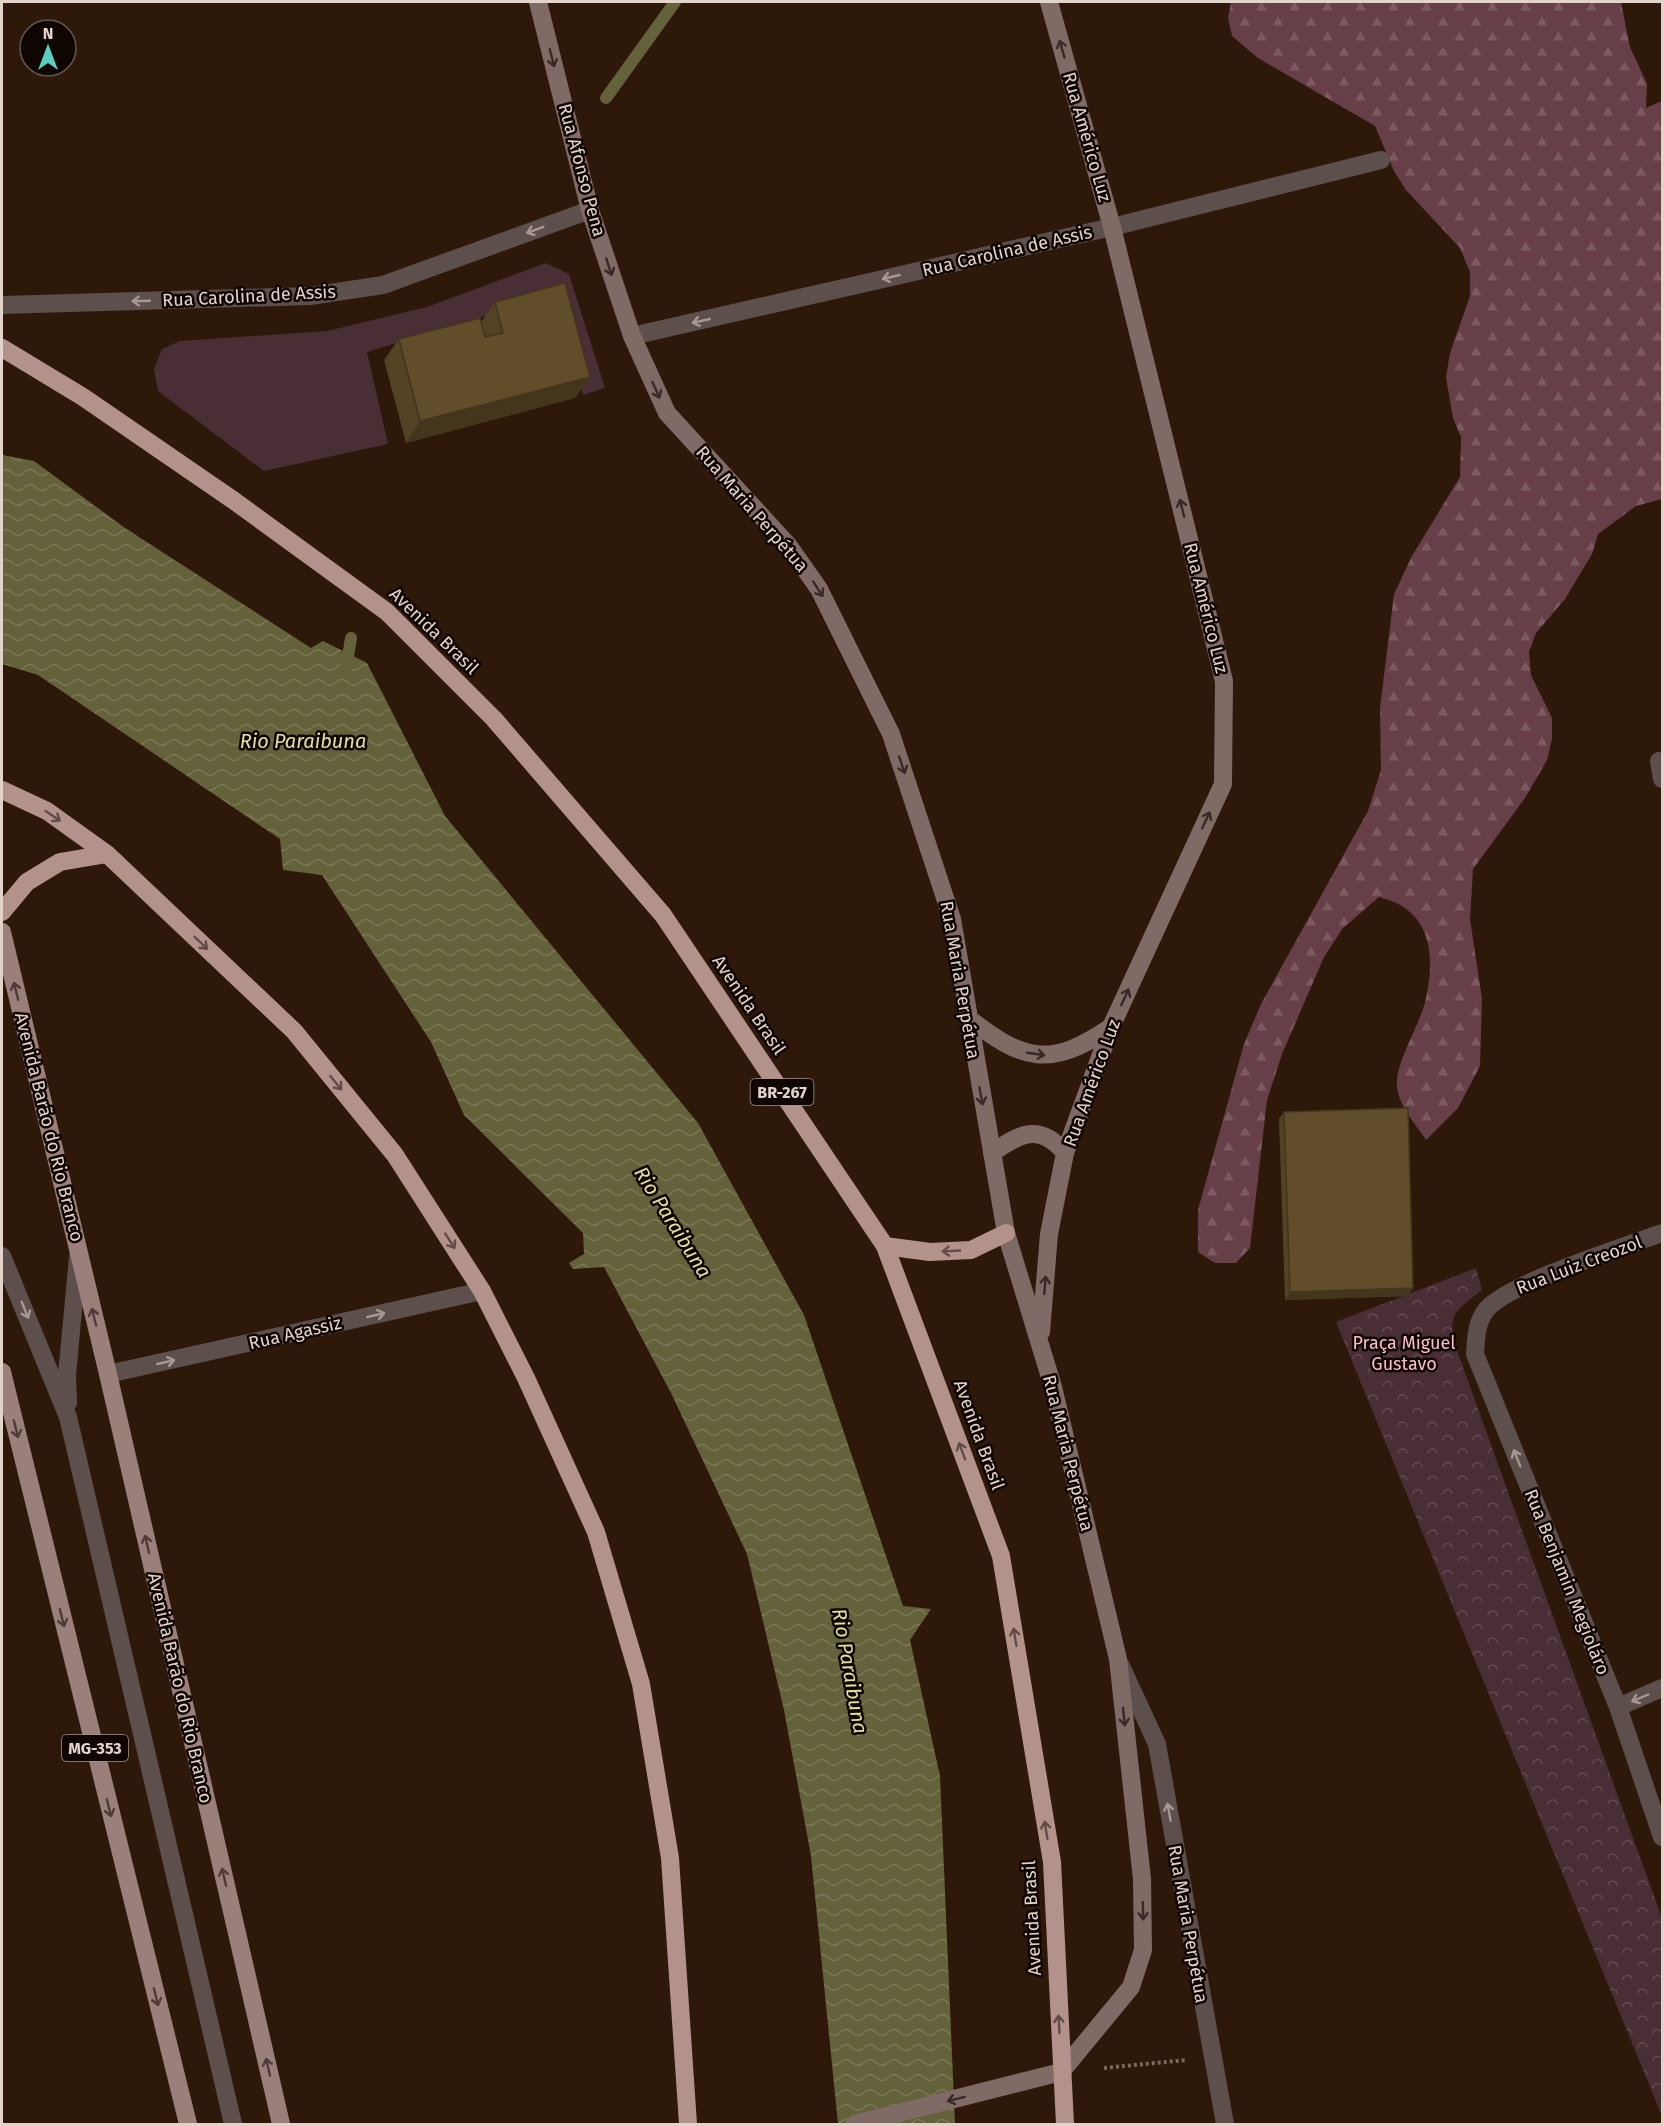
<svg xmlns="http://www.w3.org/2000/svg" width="1664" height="2126" font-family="'Fira Sans',sans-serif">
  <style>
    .green { fill: #4a2e35 }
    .forest { fill: url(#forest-firs) }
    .park { fill: url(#park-crowns) }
    .water { fill: url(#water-waves) }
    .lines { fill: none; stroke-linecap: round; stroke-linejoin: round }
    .stream { stroke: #64623b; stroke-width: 12 }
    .path { stroke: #7a685b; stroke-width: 4; stroke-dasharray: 3 3; stroke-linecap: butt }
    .lane { stroke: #5d4f4c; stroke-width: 18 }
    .street { stroke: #5d4f4c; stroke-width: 18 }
    .secondary { stroke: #806a66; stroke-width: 18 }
    .primary { stroke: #9b7f7a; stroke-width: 18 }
    .highway { stroke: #b4928c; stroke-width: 18 }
    .wall { fill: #534224 }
    .shaded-wall { fill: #44361d }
    .building { fill: #614d2a; stroke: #44361d; stroke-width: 1.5 }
    .oneway { stroke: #372925 }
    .oneway2 { stroke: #a79892 }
    .oneway3 { stroke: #624c47 }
    .oneway4 { stroke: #4e3c38 }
    .labels { text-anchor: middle; stroke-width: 5; stroke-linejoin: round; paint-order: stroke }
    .shield { fill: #0f0602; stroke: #a3968f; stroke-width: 1.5 }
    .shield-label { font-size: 16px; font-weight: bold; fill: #e3d4cb }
    .street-label { font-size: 18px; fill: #e3d4cb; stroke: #0f0602 }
    .park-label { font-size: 18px; fill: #f9becb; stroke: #0f0602 }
    .water-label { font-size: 20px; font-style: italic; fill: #e2e09c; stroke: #0f0602 }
  </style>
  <defs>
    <pattern id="forest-firs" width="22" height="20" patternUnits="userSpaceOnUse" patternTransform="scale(1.5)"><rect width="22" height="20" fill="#673f49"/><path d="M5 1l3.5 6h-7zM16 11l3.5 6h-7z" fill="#7d5a62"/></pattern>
    <pattern id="park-crowns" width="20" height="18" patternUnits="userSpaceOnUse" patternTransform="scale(1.5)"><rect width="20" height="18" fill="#4a2e35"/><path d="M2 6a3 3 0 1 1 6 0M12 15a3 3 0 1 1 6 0" fill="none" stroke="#644b51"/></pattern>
    <pattern id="water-waves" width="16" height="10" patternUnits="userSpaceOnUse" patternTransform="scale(1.5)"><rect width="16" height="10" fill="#64623b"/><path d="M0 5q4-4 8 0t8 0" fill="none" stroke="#7a7856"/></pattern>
  </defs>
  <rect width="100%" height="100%" fill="#2d1809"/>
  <path class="green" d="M546 263 569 274 605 388 583 395 557 294 367 352 388 444 264 471 158 391 154 369 162 349 180 341 327 331 427 307Z"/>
  <path class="forest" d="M1231 2H1621L1630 47 1647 84 1646 108 1662 101V499L1636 506 1598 534 1592 554 1565 599 1536 633 1529 652 1531 675 1552 718V739L1547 760 1525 798 1473 869 1470 919 1482 999 1480 1066 1458 1108 1426 1140C1415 1123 1395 1102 1397 1080 1399 1056 1421 1023 1426 998 1436 952 1430 909 1379 897L1343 928 1324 957 1282 1054 1267 1100 1250 1248 1236 1263H1215L1198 1252V1210L1244 1044 1261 1004 1368 811 1381 770 1380 708 1394 594 1412 556 1460 477 1461 437 1453 418 1446 377 1450 353 1470 296V272L1460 248 1406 190 1394 171 1375 126 1258 58 1232 36 1228 18Z"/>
  <path class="park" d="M1476 1268 1482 1290C1458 1309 1447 1313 1455 1345L1662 1918V2116L1336 1322Z"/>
  <path class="water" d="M2 455 34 461 125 528 311 648 323 641 367 663 445 816 698 1123 804 1315 903 1606 931 1609 910 1640 940 1776 955 2124H838L811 1856 784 1710 747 1554 671 1393 604 1267 573 1269 569 1263 584 1254 583 1233 464 1115 431 1042 322 875 283 870 280 839 38 675 2 664Z"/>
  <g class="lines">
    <path class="stream" d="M606 98 675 2
      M346 669 351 638"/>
    <path class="path" d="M1104 2068 1186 2060"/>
    <path class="lane" d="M2 1256 68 1417 233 2124
      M68 1403 67 1375 78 1257"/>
    <path class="street" d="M2 305 310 296 383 285 590 210
      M632 336 1112 227 1381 160
      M1659 761 1662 779
      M1662 1233C1624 1247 1508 1283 1486 1310 1476 1323 1476 1339 1475 1354L1618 1707 1662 1837
      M108 1374 482 1291
      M1120 1664 1157 1744 1225 2124
      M1618 1707 1662 1688"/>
    <path class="secondary" d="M538 2 590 210 632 336 667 413 788 545 819 589 891 734 952 919 1006 1233 1053 1387 1118 1659 1142 1879 1143 1950 1131 1987 1061 2072 855 2124
      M967 1017C1023 1061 1050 1069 1111 1027
      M992 1153C1020 1133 1040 1123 1065 1153
      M1041 1332 1049 1234 1065 1153 1111 1027 1223 784 1224 681 1112 227 1049 2"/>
    <path class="primary" d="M2 932 108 1374 281 2124
      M2 1372 188 2124"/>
    <path class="highway" d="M2 348 83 397 233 500 387 612 494 719 663 915 885 1246 1001 1556 1052 1862 1065 2124
      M2 790 47 811 107 854 294 1031 395 1155 482 1291 526 1378 596 1532 641 1684 670 1858 688 2124
      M2 912 27 882 60 862 107 854
      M885 1246 930 1252 971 1250 1006 1233"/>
  </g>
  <path class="wall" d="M495 302 590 377 575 398 406 443 384 360 399 339 481 322Z
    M1284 1112 1413 1288 1408 1296 1285 1300 1279 1119Z"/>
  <path class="shaded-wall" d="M590 377 575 398 406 443 420 421Z
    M1413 1288 1408 1296 1285 1300 1290 1292Z"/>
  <path class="building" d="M565 283 590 377 420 421 399 339 480 318 485 337 503 333 495 302Z
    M1408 1108 1413 1288 1290 1292 1284 1112Z"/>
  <defs><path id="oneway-shaft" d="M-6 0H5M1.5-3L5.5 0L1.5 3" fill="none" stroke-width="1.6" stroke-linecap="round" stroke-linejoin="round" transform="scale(1.5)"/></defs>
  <g class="oneway">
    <use href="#oneway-shaft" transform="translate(1062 49) rotate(-106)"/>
    <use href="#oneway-shaft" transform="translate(552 58) rotate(76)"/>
    <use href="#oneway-shaft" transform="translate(609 267) rotate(72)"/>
    <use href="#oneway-shaft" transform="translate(656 390) rotate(66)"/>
    <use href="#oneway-shaft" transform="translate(1182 508) rotate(-104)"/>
    <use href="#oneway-shaft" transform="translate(818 589) rotate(57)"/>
    <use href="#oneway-shaft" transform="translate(902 765) rotate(71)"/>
    <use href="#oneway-shaft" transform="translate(1206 820) rotate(-65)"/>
    <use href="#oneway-shaft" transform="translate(1125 997) rotate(-65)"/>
    <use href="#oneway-shaft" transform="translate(1036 1054) rotate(8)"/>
    <use href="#oneway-shaft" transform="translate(981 1096) rotate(80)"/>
    <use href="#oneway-shaft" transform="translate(1045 1285) rotate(-85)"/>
    <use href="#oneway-shaft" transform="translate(1124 1717) rotate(84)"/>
    <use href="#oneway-shaft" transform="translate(1143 1911) rotate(89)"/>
    <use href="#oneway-shaft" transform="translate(956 2099) rotate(166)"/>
  </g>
  <g class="oneway2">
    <use href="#oneway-shaft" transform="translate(535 230) rotate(160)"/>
    <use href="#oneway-shaft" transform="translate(891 277) rotate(167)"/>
    <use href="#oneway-shaft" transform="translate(141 301) rotate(178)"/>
    <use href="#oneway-shaft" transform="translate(701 321) rotate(167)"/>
    <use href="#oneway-shaft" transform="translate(25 1310) rotate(68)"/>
    <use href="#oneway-shaft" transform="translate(376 1315) rotate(-13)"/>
    <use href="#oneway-shaft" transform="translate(166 1362) rotate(-13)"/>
    <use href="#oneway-shaft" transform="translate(1517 1458) rotate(-112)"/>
    <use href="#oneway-shaft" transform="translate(1640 1698) rotate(157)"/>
    <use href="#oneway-shaft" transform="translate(1169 1812) rotate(-100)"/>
  </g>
  <g class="oneway3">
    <use href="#oneway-shaft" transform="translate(53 816) rotate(34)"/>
    <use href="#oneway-shaft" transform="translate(201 943) rotate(44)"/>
    <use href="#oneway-shaft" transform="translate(336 1083) rotate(51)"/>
    <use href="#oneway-shaft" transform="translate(450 1241) rotate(57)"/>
    <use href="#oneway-shaft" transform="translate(951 1251) rotate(177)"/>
    <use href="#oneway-shaft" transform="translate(962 1451) rotate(-110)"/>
    <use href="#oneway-shaft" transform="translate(1015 1637) rotate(-99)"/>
    <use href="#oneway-shaft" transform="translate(1046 1830) rotate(-99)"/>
    <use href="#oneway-shaft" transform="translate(1059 2024) rotate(-93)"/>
  </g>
  <g class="oneway4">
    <use href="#oneway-shaft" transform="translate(16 991) rotate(-104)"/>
    <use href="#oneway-shaft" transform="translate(94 1317) rotate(-104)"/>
    <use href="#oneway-shaft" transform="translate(16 1429) rotate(76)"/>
    <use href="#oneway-shaft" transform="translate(147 1544) rotate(-103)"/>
    <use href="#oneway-shaft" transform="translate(62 1618) rotate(76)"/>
    <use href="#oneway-shaft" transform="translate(109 1808) rotate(76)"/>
    <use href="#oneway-shaft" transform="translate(224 1877) rotate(-103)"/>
    <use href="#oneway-shaft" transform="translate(156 1997) rotate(76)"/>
    <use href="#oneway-shaft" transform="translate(268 2067) rotate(-103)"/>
  </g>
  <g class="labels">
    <g class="shield">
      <rect x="750.5" y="1079" width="63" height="26" rx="4.5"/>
      <rect x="62" y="1735" width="66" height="26" rx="4.5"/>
    </g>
    <g class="shield-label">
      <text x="782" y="1098">BR-267</text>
      <text x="95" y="1754">MG-353</text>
    </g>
    <g class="street-label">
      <text transform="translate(1087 137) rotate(74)" y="6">Rua Américo Luz</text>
      <text transform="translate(582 170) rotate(75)" y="6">Rua Afonso Pena</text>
      <text transform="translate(1007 251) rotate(-13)" y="6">Rua Carolina de Assis</text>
      <text transform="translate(249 296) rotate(-3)" y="6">Rua Carolina de Assis</text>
      <text transform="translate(752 509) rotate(49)" y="6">Rua Maria Perpétua</text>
      <text transform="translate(1206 608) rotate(76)" y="6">Rua Américo Luz</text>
      <text transform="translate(434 631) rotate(44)" y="6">Avenida Brasil</text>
      <text transform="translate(960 980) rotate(80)" y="6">Rua Maria Perpétua</text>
      <text transform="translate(749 1005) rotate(56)" y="6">Avenida Brasil</text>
      <text transform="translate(1092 1083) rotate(-70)" y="6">Rua Américo Luz</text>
      <text transform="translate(49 1127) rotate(76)" y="6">Avenida Barão do Rio Branco</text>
      <text transform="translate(1579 1265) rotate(-21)" y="6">Rua Luiz Creozol</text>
      <text transform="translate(295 1333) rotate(-13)" y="6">Rua Agassiz</text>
      <text transform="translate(979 1435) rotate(70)" y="6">Avenida Brasil</text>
      <text transform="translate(1068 1453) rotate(76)" y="6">Rua Maria Perpétua</text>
      <text transform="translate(1567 1582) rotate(68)" y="6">Rua Benjamin Megioláro</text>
      <text transform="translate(180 1688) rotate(77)" y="6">Avenida Barão do Rio Branco</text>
      <text transform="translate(1032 1918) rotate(-93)" y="6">Avenida Brasil</text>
      <text transform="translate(1188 1924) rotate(80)" y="6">Rua Maria Perpétua</text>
    </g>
    <g class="park-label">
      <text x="1404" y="1349">Praça Miguel<tspan x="1404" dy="21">Gustavo</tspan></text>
    </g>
    <g class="water-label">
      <text x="303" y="748">Rio Paraibuna</text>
      <text transform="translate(673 1222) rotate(58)" y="7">Rio Paraibuna</text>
      <text transform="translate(850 1671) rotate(80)" y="7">Rio Paraibuna</text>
    </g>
  </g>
  <rect width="1664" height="2126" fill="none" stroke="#e3d4cb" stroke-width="6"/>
  <g transform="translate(48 48)"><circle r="28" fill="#0f0602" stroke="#645852" stroke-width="1.5"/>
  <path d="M0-4.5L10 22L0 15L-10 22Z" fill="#59cebf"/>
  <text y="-9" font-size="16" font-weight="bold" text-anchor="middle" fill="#e3d4cb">N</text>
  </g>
</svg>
